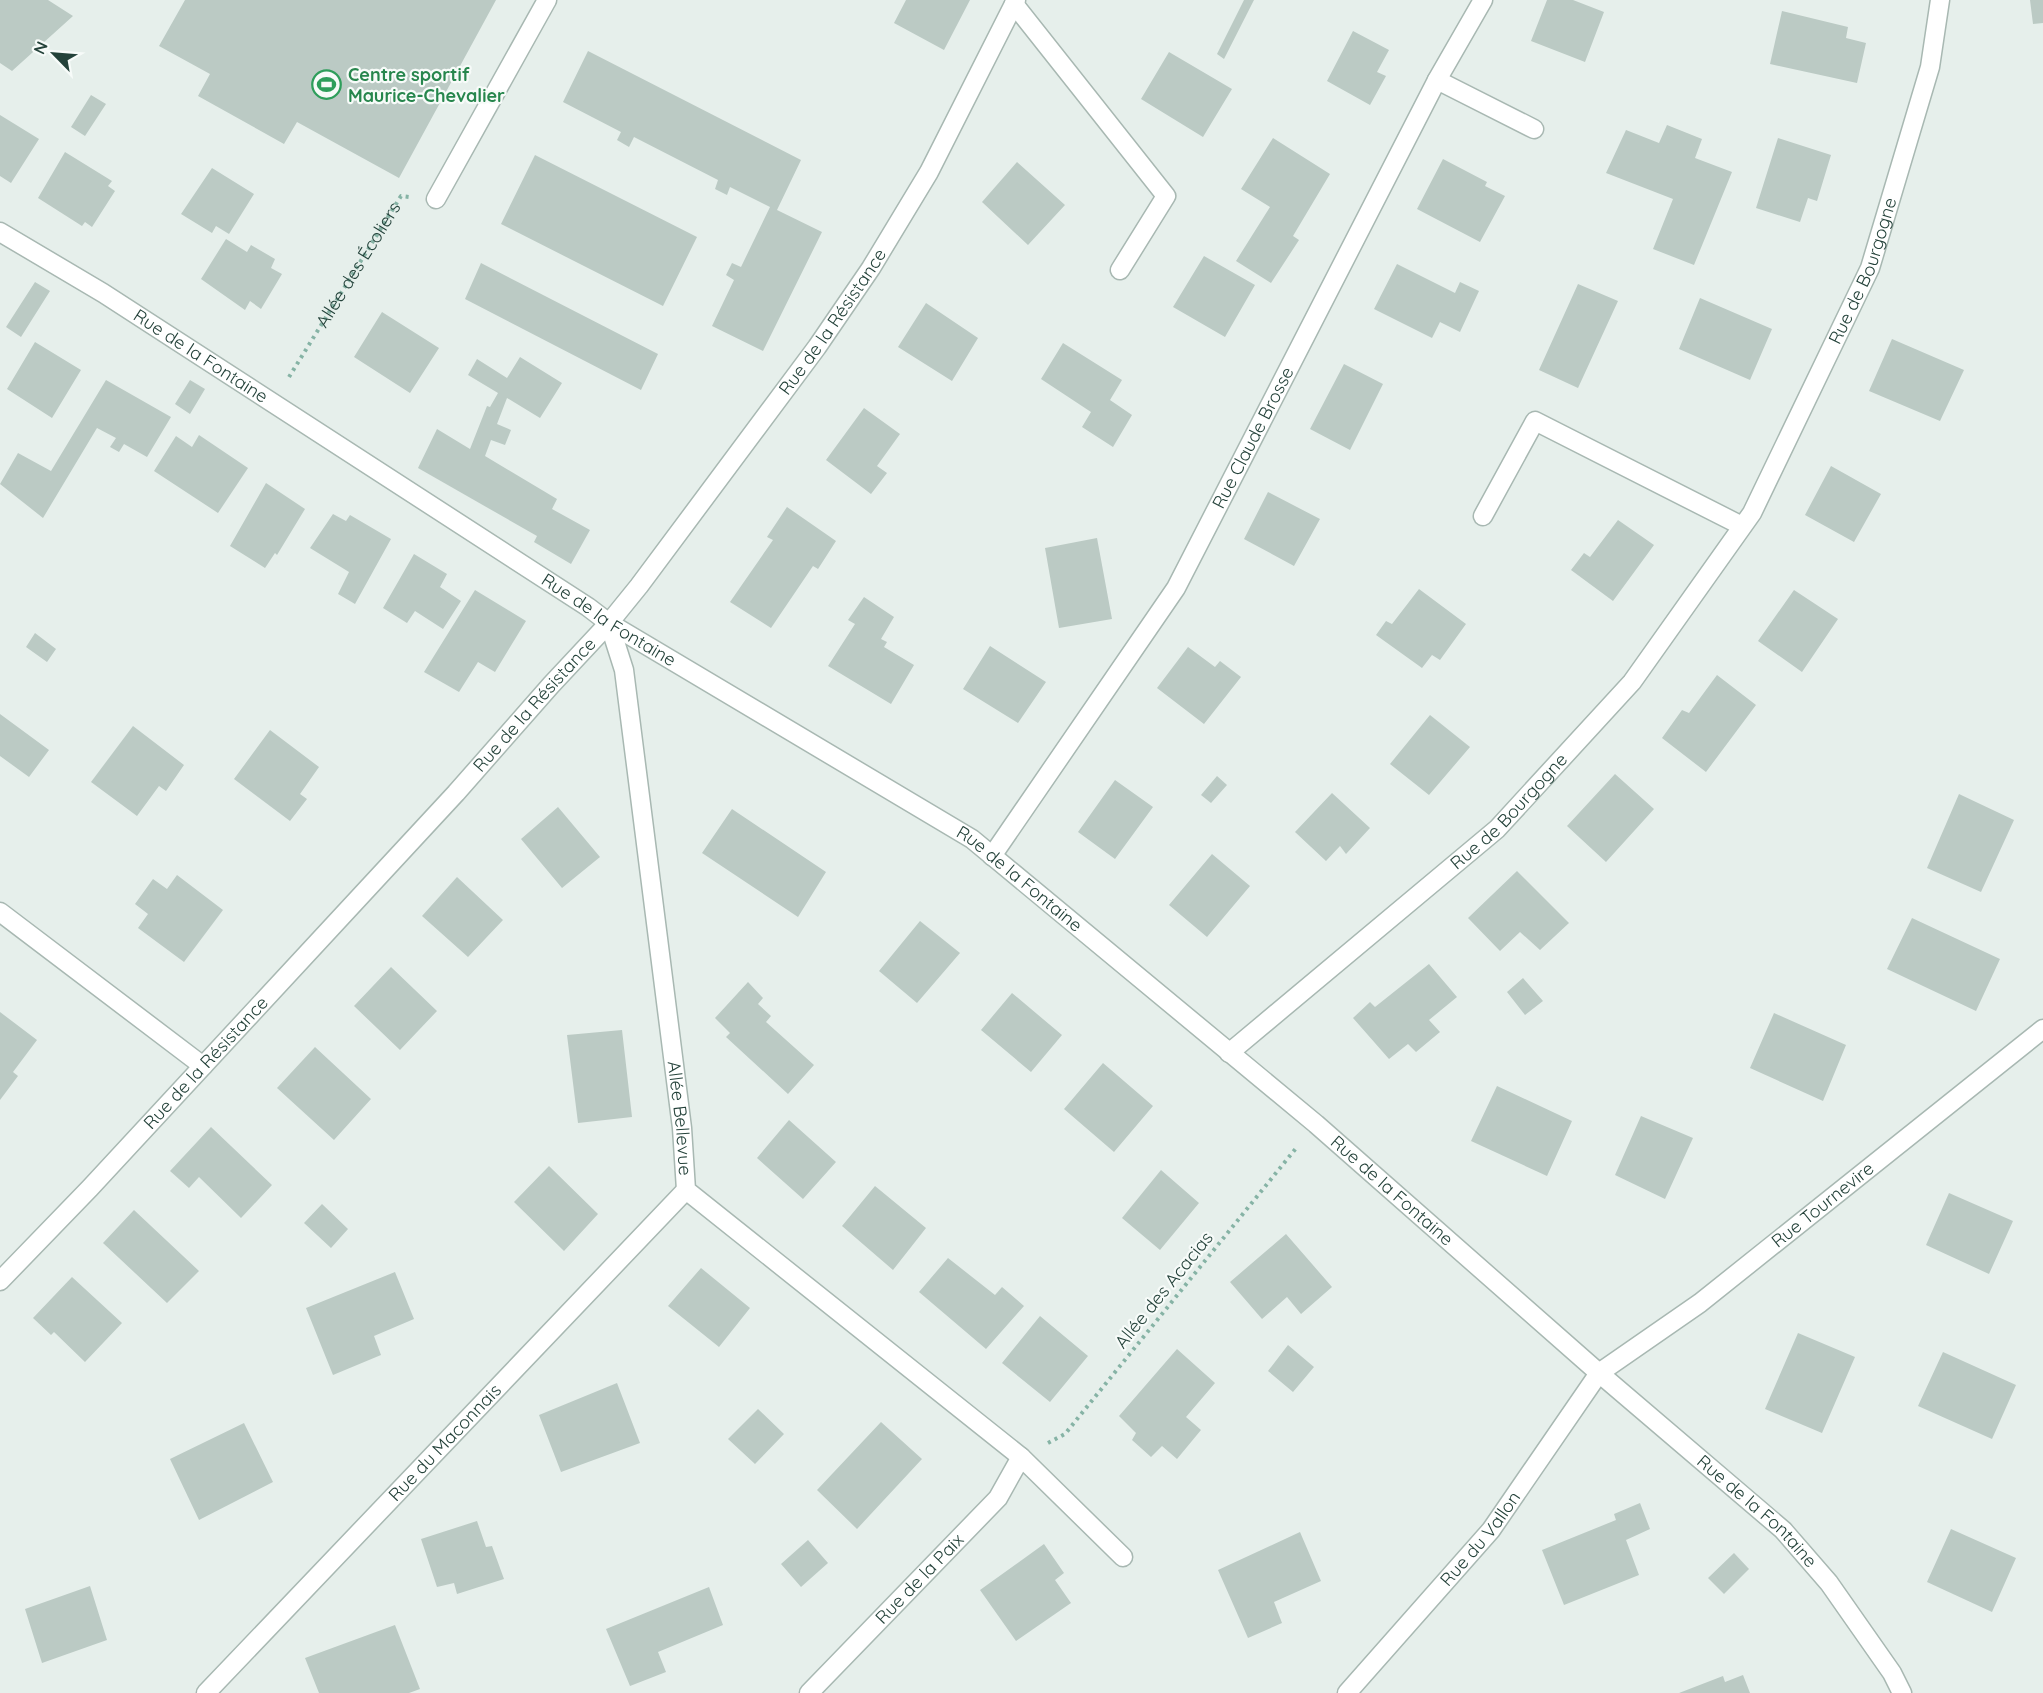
<svg xmlns="http://www.w3.org/2000/svg" width="2043" height="1693" font-family="Quicksand,sans-serif">
  <style>
    .building { fill: #bbcac4 }
    .lines { fill: none; stroke-linecap: round; stroke-linejoin: round }
    .minor-casing { stroke: #a8b8b2; stroke-width: 21 }
    .path { stroke: #86b3a5; stroke-width: 4; stroke-dasharray: 3 4.5; stroke-linecap: butt }
    .minor { stroke: #fff; stroke-width: 18 }
    .labels { text-anchor: middle; stroke-width: 4.5; stroke-linejoin: round; paint-order: stroke }
    .leisure-label { font-size: 18px; font-weight: bold; fill: #27864d; stroke: #f7fbf9; text-anchor: start }
    .street-label { font-size: 18px; fill: #24423a; stroke: #f7fbf9 }
  </style>
  <rect width="100%" height="100%" fill="#e6efeb"/>
  <path class="building" d="M0 0H48L73 16 12 71 0 63Z
    M185 0H496L399 178 297 122 284 144 198 96 210 74 159 46Z
    M906 0H970L944 50 894 23Z
    M1244 0H1254L1224 59 1217 54Z
    M1547 0H1573L1604 12 1585 62 1531 41Z
    M2030 0H2043V23L2033 24Z
    M1782 11 1848 27 1846 38 1866 43 1857 83 1770 64Z
    M1353 31 1389 50 1377 72 1386 76 1370 105 1327 81Z
    M588 51 801 160 777 210 822 232 763 351 712 326 734 280 726 275 732 263 741 267 770 207 730 187 727 195 715 189 718 180 634 137 629 147 617 140 621 132 563 102Z
    M1169 52 1232 89 1203 137 1141 99Z
    M91 95 106 104 85 136 71 127Z
    M0 115 39 139 11 183 0 176Z
    M1667 125 1702 139 1695 158 1732 172 1694 265 1653 249 1673 199 1606 173 1626 130 1659 143Z
    M1273 138 1330 174 1293 236 1299 240 1271 283 1236 261 1270 207 1241 189Z
    M1778 138 1831 155 1817 201 1808 198 1800 222 1756 208Z
    M65 152 112 181 108 186 115 191 92 227 85 222 82 226 38 198Z
    M535 155 697 237 663 306 501 224Z
    M1443 159 1487 182 1485 186 1505 196 1480 242 1417 209Z
    M1017 162 1065 205 1028 245 982 202Z
    M212 168 254 194 229 234 216 226 212 233 181 214Z
    M226 239 247 252 251 245 275 259 271 268 282 274 261 309 250 301 245 310 201 279Z
    M1204 256 1255 285 1225 337 1173 307Z
    M481 263 658 354 641 390 465 299Z
    M1397 264 1455 293 1460 282 1479 291 1460 332 1440 322 1432 338 1374 309Z
    M35 282 50 291 21 337 6 327Z
    M1578 284 1618 301 1578 388 1539 370Z
    M1700 298 1772 329 1750 380 1679 349Z
    M926 303 978 338 952 381 898 347Z
    M382 312 439 348 410 393 354 357Z
    M1892 339 1964 370 1940 421 1869 391Z
    M35 342 81 370 52 418 7 389Z
    M1063 343 1122 380 1110 400 1132 415 1113 447 1082 427 1091 412 1041 379Z
    M520 357 562 383 540 418 507 398 497 424 511 430 505 445 491 440 485 456 557 499 552 509 590 530 571 564 534 542 537 536 418 468 437 429 470 449 487 406 490 407 498 393 468 375 477 359 507 378Z
    M1344 364 1383 384 1350 450 1310 429Z
    M106 380 171 417 147 457 124 444 119 452 110 447 116 438 97 428 43 518 0 484 18 453 51 471Z
    M190 380 205 389 190 414 175 404Z
    M864 408 900 434 877 466 887 473 871 494 826 460Z
    M199 435 248 468 218 513 154 471 176 436 192 447Z
    M1831 466 1881 494 1854 542 1805 515Z
    M266 483 305 509 277 555 275 553 265 568 230 546Z
    M1268 492 1320 519 1294 566 1244 539Z
    M787 507 836 541 818 569 813 566 771 628 730 602 773 540 767 537Z
    M333 514 346 521 350 515 391 539 355 604 338 594 349 572 310 548Z
    M1618 520 1654 545 1613 601 1571 570 1584 553 1590 557Z
    M1097 538 1112 619 1059 628 1045 548Z
    M414 554 447 574 440 587 461 601 443 629 415 611 407 623 383 608Z
    M1419 589 1466 624 1440 660 1432 655 1422 668 1376 635 1386 621 1392 624Z
    M475 590 526 621 495 672 478 662 459 692 424 672Z
    M1794 590 1838 619 1802 672 1758 641Z
    M864 597 894 617 881 639 887 642 884 647 914 665 891 704 828 666 855 624 848 620Z
    M35 633 56 649 47 662 26 647Z
    M990 646 1046 682 1018 723 963 689Z
    M1188 647 1215 667 1220 661 1241 677 1204 724 1157 688Z
    M1717 675 1756 705 1706 772 1662 738 1682 710 1689 713Z
    M0 714 49 750 29 777 0 756Z
    M1430 715 1470 747 1429 795 1390 764Z
    M133 726 184 765 166 791 159 786 137 816 91 782Z
    M270 730 319 767 300 794 307 799 290 821 234 779Z
    M1615 774 1654 809 1606 862 1567 826Z
    M1217 776 1227 785 1211 803 1201 795Z
    M1115 780 1153 807 1115 859 1078 832Z
    M1332 793 1370 828 1346 854 1340 846 1326 861 1295 832Z
    M1959 794 2014 820 1981 892 1927 868Z
    M558 807 600 857 562 888 521 839Z
    M732 809 826 872 798 917 702 853Z
    M1212 854 1250 886 1207 937 1169 905Z
    M1517 871 1569 923 1540 950 1520 932 1500 951 1468 918Z
    M177 875 223 910 184 962 138 928 148 914 135 904 153 879 167 889Z
    M457 877 503 920 468 957 422 916Z
    M1912 918 2000 959 1976 1011 1887 969Z
    M920 921 960 953 917 1003 879 971Z
    M1429 964 1457 997 1429 1020 1440 1032 1416 1052 1408 1044 1389 1059 1353 1018 1370 1002 1375 1007Z
    M391 967 437 1011 400 1050 354 1006Z
    M1523 978 1543 1001 1525 1015 1507 992Z
    M748 982 763 998 758 1004 771 1016 766 1022 814 1065 788 1094 726 1037 730 1033 715 1018Z
    M1012 993 1062 1035 1031 1072 981 1030Z
    M0 1012 37 1040 13 1072 18 1076 0 1100Z
    M1774 1013 1846 1045 1823 1101 1750 1068Z
    M622 1030 632 1117 578 1123 567 1035Z
    M315 1047 371 1099 334 1140 277 1088Z
    M1103 1063 1153 1106 1114 1152 1064 1109Z
    M1497 1086 1572 1121 1547 1176 1471 1141Z
    M1641 1116 1693 1138 1665 1199 1615 1175Z
    M789 1120 836 1162 803 1199 757 1158Z
    M211 1127 272 1185 241 1218 199 1177 189 1188 170 1171Z
    M549 1166 598 1214 564 1251 514 1202Z
    M1161 1170 1199 1203 1160 1250 1122 1218Z
    M875 1186 926 1228 893 1270 842 1226Z
    M1949 1193 2013 1221 1989 1274 1926 1245Z
    M322 1204 348 1229 331 1248 304 1223Z
    M134 1210 199 1271 167 1303 103 1243Z
    M1286 1234 1332 1287 1301 1314 1287 1297 1262 1319 1230 1282Z
    M948 1258 995 1295 1002 1287 1024 1306 986 1349 919 1292Z
    M701 1268 750 1308 719 1347 668 1306Z
    M395 1272 414 1319 374 1336 381 1355 333 1375 306 1308Z
    M72 1277 122 1323 85 1362 54 1332 51 1335 33 1318Z
    M1040 1316 1088 1356 1050 1402 1002 1363Z
    M1798 1333 1855 1357 1822 1433 1765 1409Z
    M1288 1345 1314 1367 1293 1392 1268 1371Z
    M1177 1349 1215 1383 1186 1417 1201 1430 1177 1459 1162 1446 1151 1457 1132 1440 1136 1433 1119 1416Z
    M1943 1352 2016 1385 1992 1439 1918 1406Z
    M617 1383 640 1443 561 1472 539 1415Z
    M758 1409 784 1434 755 1464 728 1439Z
    M881 1422 922 1459 857 1529 817 1490Z
    M244 1423 273 1482 199 1520 170 1459Z
    M1640 1503 1650 1529 1626 1540 1639 1575 1564 1605 1542 1550 1616 1520 1614 1514Z
    M477 1521 486 1547 492 1546 504 1579 457 1594 454 1583 437 1587 421 1539Z
    M1951 1529 2016 1558 1992 1612 1927 1582Z
    M1300 1532 1321 1581 1274 1602 1282 1623 1248 1638 1218 1570Z
    M808 1540 828 1563 801 1587 781 1564Z
    M1044 1544 1064 1573 1055 1580 1071 1603 1016 1641 980 1590Z
    M1734 1553 1749 1569 1724 1594 1708 1578Z
    M90 1586 107 1640 42 1663 25 1609Z
    M709 1587 723 1625 658 1652 666 1672 630 1686 606 1629Z
    M395 1625 420 1689 409 1693H319L305 1658Z
    M1743 1675 1750 1693H1679L1723 1676 1725 1682Z"/>
  <g class="lines">
    <defs>
      <g id="minor">
        <path d="M1014 4 1166 196 1120 270"/>
        <path d="M1437 80 1534 129"/>
        <path d="M436 199 547 0"/>
        <path id="s2" d="M0 232 103 293 588 607 609 623 972 839 1316 1124 1599 1373 1783 1530 1829 1583 1892 1673 1902 1693"/>
        <path d="M1483 516 1535 421 1742 526"/>
        <path id="s3" d="M609 623 624 670 682 1128 686 1190 1021 1457 1123 1557"/>
        <path id="s4" d="M992 856 1176 588 1437 80 1483 0"/>
        <path d="M0 912 203 1066"/>
        <path id="s5" d="M1229 1053 1497 829 1632 682 1752 513 1870 268 1930 67 1940 0"/>
        <path id="s6" d="M0 1281 90 1188 456 793 551 685 609 623 639 586 817 347 871 268 929 172 1016 0"/>
        <path id="s7" d="M206 1693 686 1190"/>
        <path id="s8" d="M809 1693 998 1498 1021 1457"/>
        <path id="s9" d="M1347 1693 1491 1530 1599 1373 1700 1303 2043 1029"/>
      </g>
    </defs>
    <use href="#minor" class="minor-casing"/>
    <g class="path">
      <path id="s1" d="M289 377 401 196 409 197"/>
      <path d="M1048 1443 1065 1434 1297 1147"/>
    </g>
    <use href="#minor" class="minor"/>
  </g>
  <defs>
    <symbol id="stadium-ring" viewBox="-11 -11 22 22"><circle r="9.5" fill="#f7fbf9" stroke="#2e9e5b" stroke-width="1.5"/><path d="M0-5a6.5 5 0 1 0 0 10a6.5 5 0 1 0 0-10ZM-3.5-1.8h7v3.6h-7Z" fill="#2e9e5b"/></symbol>
  </defs>
  <g fill-rule="evenodd">
    <use href="#stadium-ring" x="310" y="68" width="33" height="33"/>
  </g>
  <g class="labels">
    <g class="leisure-label">
      <text x="348" y="81">Centre sportif<tspan x="348" dy="21">Maurice-Chevalier</tspan></text>
    </g>
    <g class="street-label">
      <text dy="6" stroke="none"><textPath href="#s1" startOffset="132">Allée des Écoliers</textPath></text>
      <text dy="6" stroke="none"><textPath href="#s5" startOffset="1023">Rue de Bourgogne</textPath></text>
      <text dy="6" stroke="none"><textPath href="#s6" startOffset="1272">Rue de la Résistance</textPath></text>
      <text dy="6" stroke="none"><textPath href="#s2" startOffset="236">Rue de la Fontaine</textPath></text>
      <text dy="6" stroke="none"><textPath href="#s4" startOffset="494">Rue Claude Brosse</textPath></text>
      <text dy="6" stroke="none"><textPath href="#s2" startOffset="722">Rue de la Fontaine</textPath></text>
      <text dy="6" stroke="none"><textPath href="#s6" startOffset="786">Rue de la Résistance</textPath></text>
      <text dy="6" stroke="none"><textPath href="#s5" startOffset="370">Rue de Bourgogne</textPath></text>
      <text dy="6" stroke="none"><textPath href="#s2" startOffset="1208">Rue de la Fontaine</textPath></text>
      <text dy="6" stroke="none"><textPath href="#s6" startOffset="300">Rue de la Résistance</textPath></text>
      <text dy="6" stroke="none"><textPath href="#s3" startOffset="501">Allée Bellevue</textPath></text>
      <text dy="6" stroke="none"><textPath href="#s2" startOffset="1694">Rue de la Fontaine</textPath></text>
      <text dy="6" stroke="none"><textPath href="#s9" startOffset="688">Rue Tournevire</textPath></text>
      <text transform="translate(1164 1290) rotate(-51)" y="6">Allée des Acacias</text>
      <text dy="6" stroke="none"><textPath href="#s7" startOffset="346">Rue du Maconnais</textPath></text>
      <text dy="6" stroke="none"><textPath href="#s2" startOffset="2180">Rue de la Fontaine</textPath></text>
      <text dy="6" stroke="none"><textPath href="#s9" startOffset="204">Rue du Vallon</textPath></text>
      <text dy="6" stroke="none"><textPath href="#s8" startOffset="159">Rue de la Paix</textPath></text>
    </g>
  </g>
  <g transform="translate(54 54) rotate(295)" stroke="#f7fbf9" stroke-width="4.5" paint-order="stroke">
  <path d="M0-4.5L10 22L0 15L-10 22Z" fill="#24423a"/>
  <text y="-9" font-size="16" font-weight="bold" text-anchor="middle" fill="#24423a">N</text>
  </g>
</svg>
